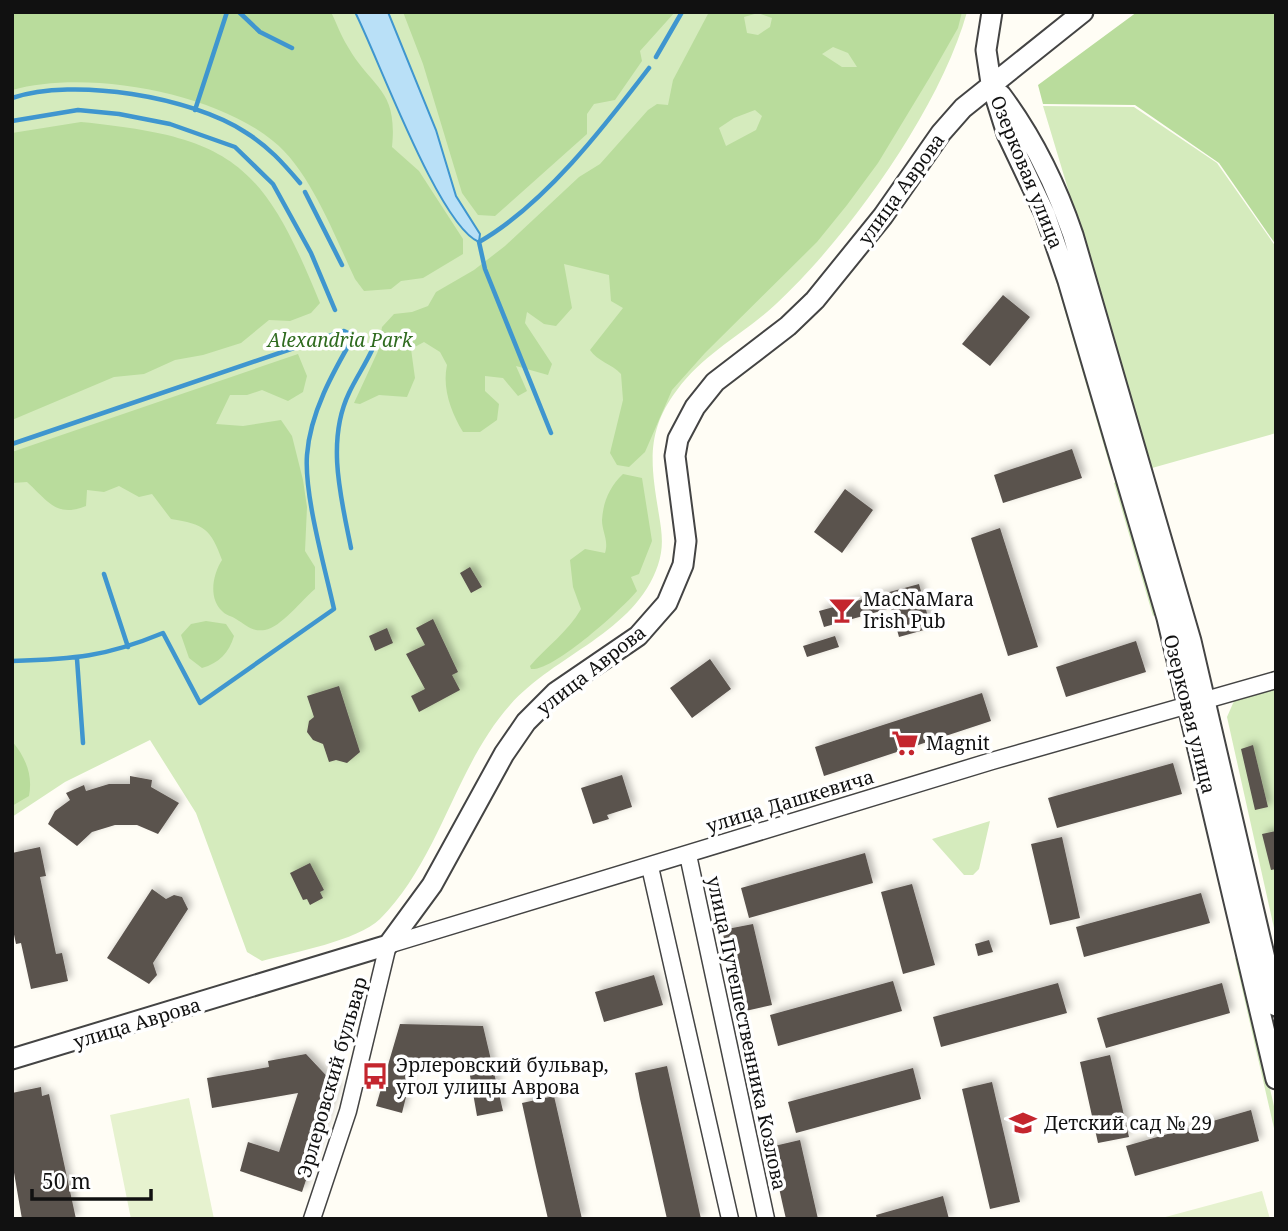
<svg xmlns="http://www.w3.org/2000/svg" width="1288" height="1231" font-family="'Noto Serif',serif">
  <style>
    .green { fill: #d5ebbd }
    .forest { fill: #b9dc9c; fill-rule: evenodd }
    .pitch { fill: #e6f2cf }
    .water { fill: #b9e0f7; stroke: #3f96cf; stroke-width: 2 }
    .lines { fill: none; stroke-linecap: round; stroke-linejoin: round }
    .stream { stroke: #3f96cf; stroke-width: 4.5 }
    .building { fill: #5a524d; filter: url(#shadow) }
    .minor-casing { stroke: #444; stroke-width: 19 }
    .tertiary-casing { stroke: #444; stroke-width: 23 }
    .minor { stroke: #fff; stroke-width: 16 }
    .tertiary { stroke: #fff; stroke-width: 19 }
    .labels { text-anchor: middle; stroke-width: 7; stroke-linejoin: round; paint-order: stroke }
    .street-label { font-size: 19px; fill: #111; stroke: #fff }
    .park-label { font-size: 19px; font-style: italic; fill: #2f6b1f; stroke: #fff }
    .poi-label { font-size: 19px; fill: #111; stroke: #fff; text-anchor: start }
  </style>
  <defs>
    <filter id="shadow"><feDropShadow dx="4" dy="-4" stdDeviation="3.5" flood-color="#0004"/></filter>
  </defs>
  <rect width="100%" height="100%" fill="#fffdf5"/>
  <path class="green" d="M12 12H967C940 109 849 236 776 304 744 334 704 353 677 390 645 432 651 466 659 515 662 533 664 547 658 565 635 633 555 654 510 705 455 767 440 859 380 919 357 941 294 952 262 961L247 952 196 813 150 740 65 782 12 817Z
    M1043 106 1134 107 1217 163 1276 247V433L1152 468Z
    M1041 214 1116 469 1111 470 1037 215Z
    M1119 481 1157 614 1153 616 1114 483Z
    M1276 688V937L1227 717 1234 701Z
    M990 821 979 869 973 875H964L932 839Z
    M1240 957 1276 1115V1137L1235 958Z"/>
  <path class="forest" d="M12 12H331C337 24 341 36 348 47 372 89 398 88 392 147L419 171 463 239V254L423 278 401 281 391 289 364 291 355 279C335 237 310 170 273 141 213 92 87 69 12 90Z
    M403 12H675L640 51 642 61 615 100 594 104 587 114V134L495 216 478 215 462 193 423 64Z
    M709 12H962L958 28 930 77 878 163 847 205 817 242 705 353 672 390 645 452 629 467 617 465 610 453 623 400 621 374C612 364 597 361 590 350L623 308 611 301 609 275 564 264 572 308 556 326 544 324 527 312 525 323 552 364 548 375 516 366 527 391 518 396 503 378 485 376V391L499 404 497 420 480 432H463C451 412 442 388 447 365L440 352 424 342 411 349 415 378 407 397 379 395 360 404 354 403 378 351 382 327 394 314 412 312 428 306 436 292 474 270 505 246 579 177 600 164 648 110 657 104 668 105 673 80ZM758 13 772 18 770 27 758 35 747 33 744 17ZM833 47 848 53 857 67H842L822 54ZM755 110 762 116 756 130 726 146 719 128 734 118Z
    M1137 12H1276V245L1219 163 1135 105 1043 104 1038 85Z
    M81 122C233 137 263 163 320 303L311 313 290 321 269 320 241 343 203 355 175 360 144 374 114 377 12 420V133Z
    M298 354 307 376 303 392 288 401 262 390 247 395H230L216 424 243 426 281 420 292 436 303 480 307 507 305 551 315 567V589C303 599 280 628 265 630 252 632 246 625 236 619 232 616 225 615 222 611 208 598 213 574 222 560 211 529 204 524 171 519L152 494 139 497 119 486 104 492 87 490 86 506C56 518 48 501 27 482L12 483V452Z
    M623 474 642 478 652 541 639 574 631 577 637 591C622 609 553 672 531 669L530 666C547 646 568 632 581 609L573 587 570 560 585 549 605 553C609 540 602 532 602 520 603 502 610 486 623 474Z
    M206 621 226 624 234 636C229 653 219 663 202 668L189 658 181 635 191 624Z
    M12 741C26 758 33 775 29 796L12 806Z"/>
  <path class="pitch" d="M189 1098 214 1219H131L110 1115Z
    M1262 1191 1270 1219H1158Z"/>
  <path class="water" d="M355 12H388L436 130 456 196 480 234 479 242C439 226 378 57 355 12Z"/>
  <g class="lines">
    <path class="stream" d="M239 12 260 32 292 48
      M656 57 682 12
      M12 98C75 77 191 97 245 132 268 146 283 163 300 183
      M195 110 227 12
      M12 121 78 110 119 114 170 124 235 147 273 184 311 253 335 310
      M305 192 342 265
      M551 433 485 269 479 242C544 205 604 127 649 68
      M12 444 344 331 354 336C333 372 310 413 307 455 304 495 325 568 334 609L200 703 163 633C105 657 74 659 12 661
      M351 548C341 498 326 441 349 393 356 378 365 365 372 350
      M104 574 128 647
      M77 659 83 743"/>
  </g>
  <path class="building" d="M1003 295 1030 317 990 366 962 344Z
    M1072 449 1082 478 1003 503 994 475Z
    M845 489 873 510 842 553 814 532Z
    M1000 528 1038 647 1008 656 971 538Z
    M470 567 482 587 471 593 460 573Z
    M919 584 931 628 899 637 891 608 824 627 819 611Z
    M433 619 458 672 452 675 460 690 419 712 411 696 425 689 406 654 425 645 416 628Z
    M387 628 393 643 375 651 369 636Z
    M835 636 839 647 807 657 803 646Z
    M1136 641 1146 672 1066 697 1056 667Z
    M710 659 731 689 692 718 670 688Z
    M339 686 360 752 347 763 336 760 329 762 323 744 313 740 307 732 309 721 314 717 307 696Z
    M982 693 991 721 824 776 815 747Z
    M1253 745 1268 807 1255 810 1241 749Z
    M1173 763 1182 794 1057 828 1048 798Z
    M622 775 632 807 607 815 609 819 593 824 581 788Z
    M130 776 152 780 151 787 179 803 158 834 137 825H115L92 832 77 846 48 824 55 811 70 800 66 793 84 785 86 791 109 784H130Z
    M1276 831V869L1271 870 1262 834Z
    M1062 837 1080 918 1050 925 1031 844Z
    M40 847 46 876 40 877 56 954 62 953 68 981 31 989 21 943 16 944 12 925V853Z
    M865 853 873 883 749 918 741 888Z
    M310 863 324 890 320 892 323 898 310 905 307 899 303 900 290 873Z
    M912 884 935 965 903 974 881 892Z
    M152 889 166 899 174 895 182 897 188 909 153 963 157 975 149 984 107 958Z
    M1201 893 1210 923 1084 957 1076 927Z
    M753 924 772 1005 741 1012 722 930Z
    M989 940 993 952 978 956 975 944Z
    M654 975 663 1005 604 1022 595 992Z
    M893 981 902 1011 778 1046 770 1015Z
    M1058 983 1067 1013 941 1047 933 1017Z
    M1222 983 1230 1013 1106 1048 1097 1018Z
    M400 1024 483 1026 503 1111 477 1116 469 1070 413 1069 402 1113 376 1106Z
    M306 1054 337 1087 302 1192 240 1171 248 1142 279 1152 298 1093 212 1108 207 1078 269 1067 268 1061Z
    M1110 1055 1129 1137 1098 1143 1080 1062Z
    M667 1066 701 1219H667L640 1099 635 1073Z
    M913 1068 921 1099 796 1133 788 1102Z
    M992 1082 1020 1202 990 1209 962 1089Z
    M41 1087 42 1096 49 1094 76 1219H22L12 1161V1093Z
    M554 1096 582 1219H548L536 1167 522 1103Z
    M1251 1110 1259 1141 1135 1176 1126 1146Z
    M800 1140 818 1219H786L783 1206 770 1147Z
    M943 1196 949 1219H877L876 1215Z"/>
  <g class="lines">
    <defs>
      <path id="minor" d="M688 855 766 1219
        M650 867 730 1219
        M312 1219 348 1111 388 945 992 761 1276 680"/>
      <path id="tertiary" d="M992 12 986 50 991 83 1007 134 1045 214 1068 281 1167 618 1276 1079
        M1001 95C1033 138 1056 185 1073 235L1191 641 1276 1006
        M12 1059 388 945 432 885 504 754 526 722 556 692 638 636 667 603 683 565 686 541 675 456 678 439 695 407 715 382 788 326 815 300 883 216 941 133 963 108 1083 12"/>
    </defs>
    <use href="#minor" class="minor-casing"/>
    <use href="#tertiary" class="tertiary-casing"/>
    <use href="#minor" class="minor"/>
    <use href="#tertiary" class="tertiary"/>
  </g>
  <defs>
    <symbol id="bar-bare" viewBox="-9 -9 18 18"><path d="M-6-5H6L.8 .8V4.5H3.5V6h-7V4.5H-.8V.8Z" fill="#c4262e" stroke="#fff" stroke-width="2.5" paint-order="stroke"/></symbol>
    <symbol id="supermarket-bare" viewBox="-9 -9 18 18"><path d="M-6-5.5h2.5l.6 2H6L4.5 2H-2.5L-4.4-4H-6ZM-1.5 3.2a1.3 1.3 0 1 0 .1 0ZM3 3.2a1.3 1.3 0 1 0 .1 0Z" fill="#c4262e" stroke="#fff" stroke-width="2.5" paint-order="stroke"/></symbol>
    <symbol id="bus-bare" viewBox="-9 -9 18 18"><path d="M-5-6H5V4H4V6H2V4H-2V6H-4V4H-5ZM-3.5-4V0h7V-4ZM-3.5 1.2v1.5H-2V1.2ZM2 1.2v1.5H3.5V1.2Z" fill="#c4262e" stroke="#fff" stroke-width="2.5" paint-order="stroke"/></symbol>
    <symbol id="school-bare" viewBox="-9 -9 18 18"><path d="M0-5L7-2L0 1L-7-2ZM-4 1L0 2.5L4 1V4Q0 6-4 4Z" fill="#c4262e" stroke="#fff" stroke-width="2.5" paint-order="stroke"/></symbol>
  </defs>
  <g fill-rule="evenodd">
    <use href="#bar-bare" x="823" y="591" width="38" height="38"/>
    <use href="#supermarket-bare" x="886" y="724" width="38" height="38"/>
    <use href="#bus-bare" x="356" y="1057" width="38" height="38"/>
    <use href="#school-bare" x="1004" y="1104" width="38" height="38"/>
  </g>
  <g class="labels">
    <g class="street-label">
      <text transform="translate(1027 172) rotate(68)" y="7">Озерковая улица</text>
      <text transform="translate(901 189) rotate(-54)" y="7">улица Аврова</text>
      <text transform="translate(591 670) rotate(-38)" y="7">улица Аврова</text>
      <text transform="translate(1190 714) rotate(76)" y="7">Озерковая улица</text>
      <text transform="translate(790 801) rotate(-17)" y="7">улица Дашкевича</text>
      <text transform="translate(137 1023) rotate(-17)" y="7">улица Аврова</text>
      <text transform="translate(747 1033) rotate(78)" y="7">улица Путешественника Козлова</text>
      <text transform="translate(332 1077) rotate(-74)" y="7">Эрлеровский бульвар</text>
    </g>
    <g class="park-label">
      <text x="340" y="347">Alexandria Park</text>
    </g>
    <g class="poi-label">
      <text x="863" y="606">MacNaMara<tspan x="863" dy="22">Irish Pub</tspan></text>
      <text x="926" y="750">Magnit</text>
      <text x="396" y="1072">Эрлеровский бульвар,<tspan x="396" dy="22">угол улицы Аврова</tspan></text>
      <text x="1044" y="1130">Детский сад № 29</text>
    </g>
  </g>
  <rect width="1288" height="1231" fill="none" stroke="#111111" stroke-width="28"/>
  <path d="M32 1189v10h119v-10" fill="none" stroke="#111111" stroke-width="3.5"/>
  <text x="42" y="1189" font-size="21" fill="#111111" stroke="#ffffff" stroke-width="5" paint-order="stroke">50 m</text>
</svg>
